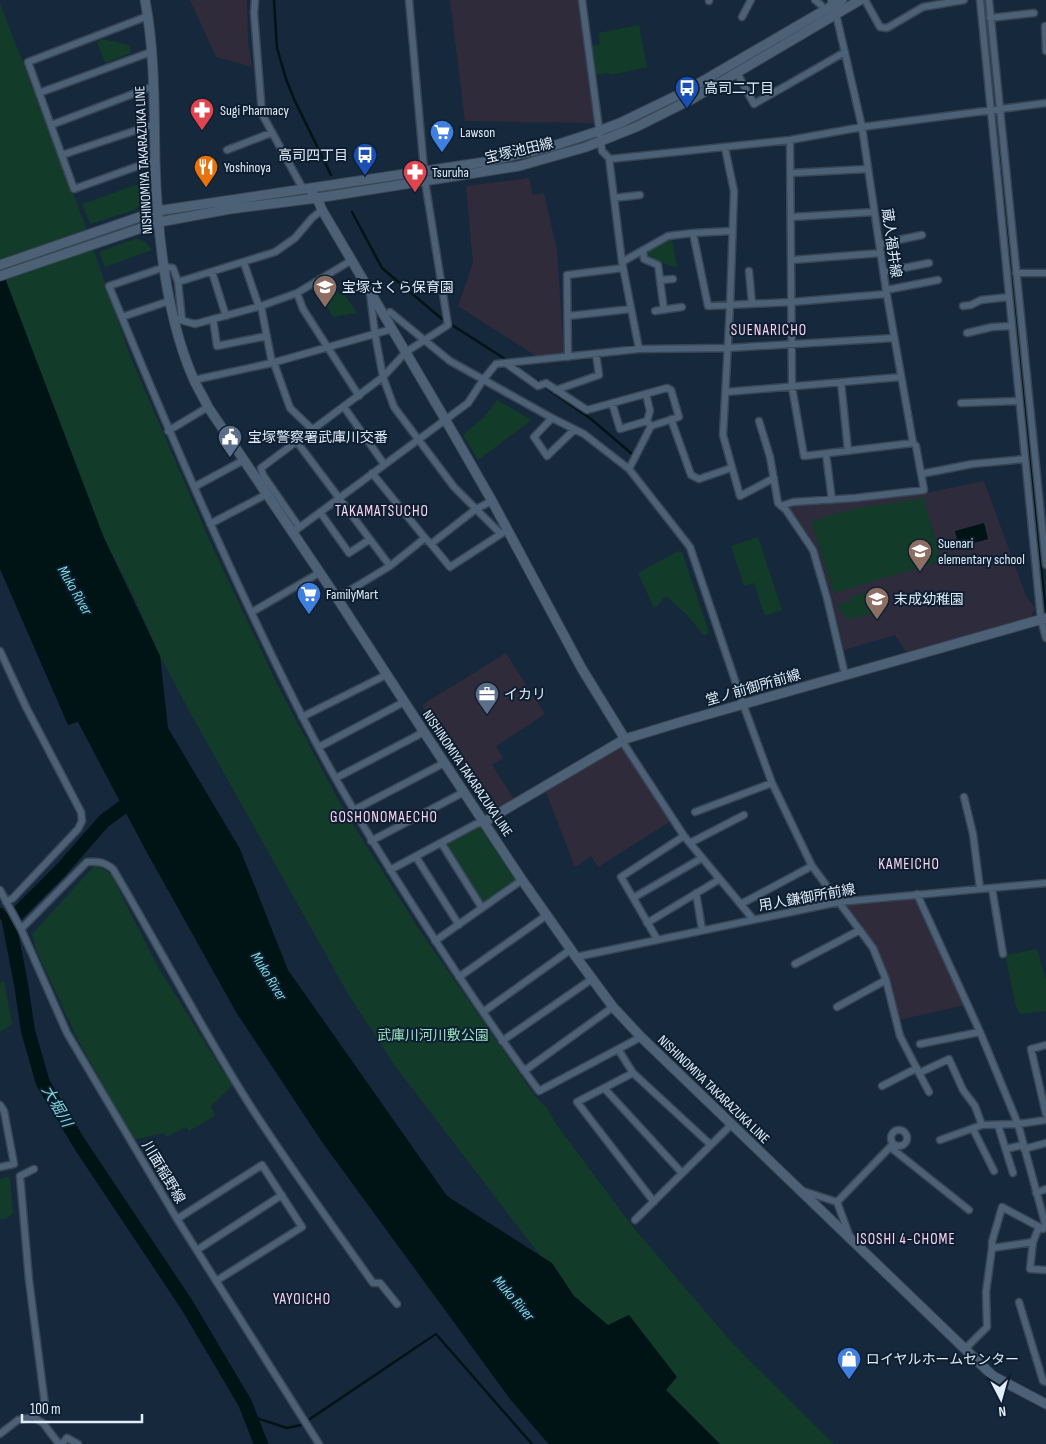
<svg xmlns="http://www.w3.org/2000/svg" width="1046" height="1444" font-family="'Sofia Sans Condensed','Noto Sans JP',sans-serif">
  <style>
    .industrial { fill: #302b3b }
    .education { fill: #2e2b3c }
    .green { fill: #123b2a }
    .water { fill: #001416 }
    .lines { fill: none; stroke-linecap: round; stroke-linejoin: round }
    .stream { stroke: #001416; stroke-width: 2.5 }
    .canal { stroke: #001416; stroke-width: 9 }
    .river { stroke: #001416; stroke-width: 14 }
    .minor-casing { stroke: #384555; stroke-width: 9 }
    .tertiary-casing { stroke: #384555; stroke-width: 11 }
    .secondary-casing { stroke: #384555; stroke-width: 11 }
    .minor { stroke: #4d6176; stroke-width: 6 }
    .tertiary { stroke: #4d6176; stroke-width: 9 }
    .secondary { stroke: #4d6176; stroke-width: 9 }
    .labels { text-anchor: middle; stroke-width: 4; stroke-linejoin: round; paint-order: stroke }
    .poi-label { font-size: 14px; fill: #e1edf9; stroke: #0d1e30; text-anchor: start }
    .street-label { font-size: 14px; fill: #e1edf9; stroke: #0d1e30 }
    .park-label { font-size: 14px; fill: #9ae1bf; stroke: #0d1e30 }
    .neighbourhood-label { font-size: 15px; letter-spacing: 1px; fill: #fcd5f5; stroke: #0d1e30 }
    .water-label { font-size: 15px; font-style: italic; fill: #80d9de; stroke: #0d1e30 }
  </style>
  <rect width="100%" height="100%" fill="#16283b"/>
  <path class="industrial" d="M190 0H247L248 41 252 67 216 57Z
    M450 0H580L595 123 465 121Z
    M529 178 533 195 544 193 557 250 564 353 536 356 458 306 473 263 466 186Z
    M506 653 545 714 496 746 503 758 492 765 514 799 493 810 488 809 422 705Z
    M622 747 671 821 598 867 591 856 575 867 545 790 597 759Z
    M915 898 965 1005 899 1020 890 980 874 943 847 905Z"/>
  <path class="education" d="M984 481 1026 596 1035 608 1031 617 971 636 906 652 895 635 844 650 832 597 817 547 788 506 856 502 926 493Z"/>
  <path class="green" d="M0 3 86 227 130 356 212 546 278 686 341 805 418 928 538 1100 547 1108 556 1124 633 1227 733 1344 834 1444H720L666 1390 621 1318 608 1326 571 1296 395 1066 348 994 188 709 160 656 132 593 104 538 0 265Z
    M639 25 647 67 611 75 607 73 596 75 592 46 600 44 598 33Z
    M102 39 129 45 131 53 105 63 97 42Z
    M147 181 146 198 135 210 90 224 82 204Z
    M137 238 145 242 152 250 105 267 99 252Z
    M672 238 677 268 646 257V252Z
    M328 281 339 294 344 293 357 313 333 317 316 288Z
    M497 400 532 420 478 460 463 435 485 416Z
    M924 498 941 561 834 593 811 521 858 508Z
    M758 537 782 610 765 616 754 583 744 586 731 546Z
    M678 551 682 552 709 632 704 636 688 616 666 596 654 608 638 573Z
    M879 589 884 610 849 620 840 611 838 605 852 601 851 596Z
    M480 826 516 880 483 903 447 844Z
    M96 864 111 874 158 967 226 1076 228 1075 234 1084 211 1106 215 1116 189 1131 186 1127 166 1137 164 1133 133 1140 78 1040 36 950 32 934Z
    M1037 949 1046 980V1011L1020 1014 1016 1007 1005 955Z
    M4 981 12 1024 0 1032V983Z
    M7 1177 10 1178 13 1213 6 1219H0V1179Z"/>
  <path class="water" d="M0 265 104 538 160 656 168 728 240 849 288 970 447 1196 552 1263 574 1296 608 1325 629 1315 677 1377 666 1390 720 1444H549L545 1440 510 1399 322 1142 236 1012 145 849 78 722 68 725 0 569Z
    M984 523 988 539 959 547 955 531Z"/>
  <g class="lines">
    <path class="stream" d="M274 0 277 48 286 79 294 99 331 175
      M985 15 994 105
      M995 115 1046 615
      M352 212 382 268 442 319
      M452 325 505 359
      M524 373 538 381
      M545 387 591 419 632 454
      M250 1416 287 1428 301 1425 436 1334 532 1444"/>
    <path class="canal" d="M0 912 9 922"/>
    <path class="river" d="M138 796 104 821 61 870 9 922 21 984 28 1031 43 1083 79 1143 187 1305 245 1403 261 1444"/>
    <defs>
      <path id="minor" d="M255 0 254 13 262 114 303 189
        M582 0 602 151 610 159 790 140 862 127 1046 103
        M709 0V1
        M815 0 821 5
        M865 0 880 27 887 28 923 7 964 0
        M980 0 1041 620 1046 638
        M989 0 1046 565
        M148 16 28 62 74 189 155 160
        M742 17 751 0
        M990 18 1034 13
        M1045 26 1046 51
        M737 73 754 104 845 52
        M39 93 151 52
        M51 125 154 86
        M790 140 792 387 804 456 913 443
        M725 148 734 191 730 306 723 435 740 496 774 478
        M227 150 271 133
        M62 155 155 124
        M609 158 622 262
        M791 173 868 169
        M614 198 640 195
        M322 210 312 218 295 238 275 252 178 282 173 268 165 267 109 286C169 432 231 577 303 718 337 785 377 849 417 912 456 973 496 1033 539 1091L641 1037
        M792 217 874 212
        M693 233 708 306 792 302 886 294
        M879 244 922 235
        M643 250 644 259 658 265 664 310
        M792 260 881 253
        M244 263 259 307
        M749 271 752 304
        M212 272 226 316
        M883 272 929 263
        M1016 273H1046
        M660 280 673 279
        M178 282 182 320
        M886 290 938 280
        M297 293 303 309 359 396
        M370 293 375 334 383 377 394 407 454 487 501 534
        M261 306 272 363
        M963 306 971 305 981 300 1009 297
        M655 311 682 307
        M390 312 450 361 552 418 584 434 629 469 690 547 743 704 772 783 812 866 873 948 886 980 900 1036 919 1073 949 1059 963 1090 975 1106 982 1125 1018 1124 1046 1120
        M568 316 631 309
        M122 317 169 301
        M173 318 195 324 261 306 297 293 352 260
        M213 319 217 346 267 336
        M967 333 992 327 1012 326
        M639 349 622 262 668 236 693 233 731 231
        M568 357 567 275 623 268
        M274 363 290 408 313 430
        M507 364 538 386 546 383 587 410 667 388 671 390 679 417 651 426 629 469
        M194 380 272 363 392 329
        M841 382 848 451
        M556 390 599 375 596 354
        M726 392 901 377
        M646 394 650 411 647 421
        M612 403 620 429 647 421 651 426
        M961 403 1019 401
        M344 407 384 464
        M552 418 534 437 547 456 574 430
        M671 419 691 475 699 479 731 468
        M759 421 770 457 778 503 786 510 813 550 827 598 845 675
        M168 431 208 407
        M297 442 390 566
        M826 454 832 500
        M372 473 425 538
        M921 474 972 464 1025 459
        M194 487 244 460
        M781 506 793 502 855 498 924 490 916 446 913 443 886 290 862 127 836 14 832 6 831 0
        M320 512 349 553 369 540
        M210 524 267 494
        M299 527 263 475 261 468 383 377 406 352 448 325 425 181 409 0
        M292 533 468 403 483 380 496 364 639 349 728 348 894 338
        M431 544 450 567 504 532
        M337 598 390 566 425 538 431 544 476 509 492 501
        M252 612 319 573
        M0 651 26 707 81 812 82 821 78 829 13 898 6 902
        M302 717 386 675
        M622 741 684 836 753 919
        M319 747 404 702
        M336 778 424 732
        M964 797 973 834 980 889
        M354 810 444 763
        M695 812 772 783
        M371 841 464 792
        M690 843 744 815
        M442 844 482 908
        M416 857 459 925
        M390 870 476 824 484 822
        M992 888 1003 954
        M0 890 21 929 67 1033 177 1219 319 1444
        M696 893 702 929
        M917 894 980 1032 1018 1124 1046 1227
        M633 898 702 858
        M741 904 812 866
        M647 923 720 879
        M21 929 87 862C98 861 104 862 113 869 158 945 199 1024 246 1099 286 1162 330 1222 373 1283H380L397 1304
        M657 939 621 877 684 836
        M435 941 522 880
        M576 957 839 902 1046 883
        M795 964 860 930
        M459 977 547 915
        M837 1007 886 980
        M483 1012 570 950
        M502 1041 592 979
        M920 1044 980 1032
        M1046 1045 1031 1049 1046 1114
        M618 1049 633 1073 711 1145
        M524 1071 613 1007
        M633 1073 577 1102 654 1202
        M919 1073 929 1092
        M882 1086 917 1068
        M604 1088 682 1173
        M0 1105 4 1111 14 1164 0 1167
        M998 1125 1013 1173
        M973 1129 994 1171
        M891 1138a8 8 0 1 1 16 0a8 8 0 1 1-16 0Z
        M940 1140 982 1125
        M890 1147 969 1210
        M1006 1149 1023 1145
        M1024 1149 1046 1143
        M803 1191 837 1202 850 1237
        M1036 1193 1046 1189
        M837 1202 893 1144
        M177 1219 262 1165 302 1227 216 1281
        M635 1220 731 1125
        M1033 1242 1030 1269 1046 1270
        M992 1248V1242L1002 1207 1043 1229
        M197 1250 282 1195
        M1019 1302 1043 1381 1046 1382
        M965 1349 987 1327 986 1292 992 1248 1033 1242 1039 1227
        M33 1417 43 1423 59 1444
        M0 1434 18 1420 33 1417 45 1405 29 1280 20 1176 34 1169
        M62 1444 67 1438 78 1444"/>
      <path id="tertiary" d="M312 194 317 198 322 210 445 419 492 501 582 669 625 739
        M0 265 157 211 485 162 550 147 599 131 620 123 684 92 842 0
        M0 276 159 222 230 209 317 198 519 166 586 147 636 127 692 99 860 0
        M484 822 625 739 684 721 1046 618"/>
      <path id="secondary" d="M145 0C155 52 154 107 155 160 157 230 165 315 194 380 198 389 204 398 208 407L337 598 424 732 522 880 576 957 613 1007 641 1037 993 1376 1046 1404"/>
    </defs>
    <use href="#minor" class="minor-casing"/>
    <use href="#tertiary" class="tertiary-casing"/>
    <use href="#secondary" class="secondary-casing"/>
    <use href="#minor" class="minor"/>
    <use href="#tertiary" class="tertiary"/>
    <use href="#secondary" class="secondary"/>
  </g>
  <defs>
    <symbol id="bus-pin" viewBox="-11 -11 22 30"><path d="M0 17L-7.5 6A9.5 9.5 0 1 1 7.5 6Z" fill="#1a4fb4" stroke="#0d1e30"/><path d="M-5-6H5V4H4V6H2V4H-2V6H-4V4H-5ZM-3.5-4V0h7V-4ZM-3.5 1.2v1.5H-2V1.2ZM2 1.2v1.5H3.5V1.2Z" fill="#fff"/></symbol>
    <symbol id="pharmacy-pin" viewBox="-11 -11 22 30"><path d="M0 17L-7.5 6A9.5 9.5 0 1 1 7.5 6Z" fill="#e0444e" stroke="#0d1e30"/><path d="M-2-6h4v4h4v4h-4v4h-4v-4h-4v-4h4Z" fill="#fff"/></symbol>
    <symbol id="supermarket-pin" viewBox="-11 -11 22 30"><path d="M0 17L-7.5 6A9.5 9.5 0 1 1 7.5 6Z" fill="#3f7fe0" stroke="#0d1e30"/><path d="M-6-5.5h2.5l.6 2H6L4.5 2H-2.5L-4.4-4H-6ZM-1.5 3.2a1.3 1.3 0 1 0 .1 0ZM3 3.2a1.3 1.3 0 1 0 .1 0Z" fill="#fff"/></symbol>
    <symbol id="restaurant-pin" viewBox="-11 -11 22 30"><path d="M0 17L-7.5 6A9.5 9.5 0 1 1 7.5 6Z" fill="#e8710a" stroke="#0d1e30"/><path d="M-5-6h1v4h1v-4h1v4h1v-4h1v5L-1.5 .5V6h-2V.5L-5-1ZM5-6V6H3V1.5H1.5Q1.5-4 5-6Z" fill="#fff"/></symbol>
    <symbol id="school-pin" viewBox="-11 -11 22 30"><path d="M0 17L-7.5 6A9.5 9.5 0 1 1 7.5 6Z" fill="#8d6e63" stroke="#0d1e30"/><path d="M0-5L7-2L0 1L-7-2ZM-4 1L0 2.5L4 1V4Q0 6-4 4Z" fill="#fff"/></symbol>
    <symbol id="civic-pin" viewBox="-11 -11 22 30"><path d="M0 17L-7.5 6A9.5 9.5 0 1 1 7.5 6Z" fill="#5c6f8a" stroke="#0d1e30"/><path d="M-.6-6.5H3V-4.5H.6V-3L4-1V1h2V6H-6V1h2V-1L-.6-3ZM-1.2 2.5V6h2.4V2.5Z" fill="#fff"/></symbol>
    <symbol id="office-pin" viewBox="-11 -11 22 30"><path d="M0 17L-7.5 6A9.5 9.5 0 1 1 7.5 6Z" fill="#5c6f8a" stroke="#0d1e30"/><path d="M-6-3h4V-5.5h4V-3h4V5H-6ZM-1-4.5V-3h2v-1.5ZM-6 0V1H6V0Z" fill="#fff"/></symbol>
    <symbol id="shop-pin" viewBox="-11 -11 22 30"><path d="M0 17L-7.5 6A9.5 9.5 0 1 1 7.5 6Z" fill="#3f7fe0" stroke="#0d1e30"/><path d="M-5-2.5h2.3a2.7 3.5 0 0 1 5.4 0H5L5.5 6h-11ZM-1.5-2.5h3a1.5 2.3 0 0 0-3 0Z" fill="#fff"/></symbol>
  </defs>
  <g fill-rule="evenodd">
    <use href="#bus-pin" x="673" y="74" width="28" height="38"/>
    <use href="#pharmacy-pin" x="188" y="96" width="28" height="38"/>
    <use href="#supermarket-pin" x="428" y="118" width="28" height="38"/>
    <use href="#bus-pin" x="351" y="141" width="28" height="38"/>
    <use href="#restaurant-pin" x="192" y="153" width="28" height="38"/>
    <use href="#pharmacy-pin" x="401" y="158" width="28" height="38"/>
    <use href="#school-pin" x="311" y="273" width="28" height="38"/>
    <use href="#civic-pin" x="216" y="423" width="28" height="38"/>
    <use href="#school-pin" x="906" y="537" width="28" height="38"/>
    <use href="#supermarket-pin" x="295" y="580" width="28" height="38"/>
    <use href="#school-pin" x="863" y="585" width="28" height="38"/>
    <use href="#office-pin" x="473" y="680" width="28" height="38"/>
    <use href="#shop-pin" x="835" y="1345" width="28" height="38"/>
  </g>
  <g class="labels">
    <g class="poi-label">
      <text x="704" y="93">高司二丁目</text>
      <text x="220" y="115">Sugi Pharmacy</text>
      <text x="460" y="137">Lawson</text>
      <text x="348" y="160" text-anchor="end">高司四丁目</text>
      <text x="224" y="172">Yoshinoya</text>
      <text x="432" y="177">Tsuruha</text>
      <text x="342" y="292">宝塚さくら保育園</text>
      <text x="248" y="442">宝塚警察署武庫川交番</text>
      <text x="938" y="548">Suenari<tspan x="938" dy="16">elementary school</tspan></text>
      <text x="326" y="599">FamilyMart</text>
      <text x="894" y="604">末成幼稚園</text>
      <text x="504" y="699">イカリ</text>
      <text x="866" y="1364">ロイヤルホームセンター</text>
    </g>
    <g class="street-label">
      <text transform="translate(519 150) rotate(-13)" y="5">宝塚池田線</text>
      <text transform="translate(143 160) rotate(-93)" y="5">NISHINOMIYA TAKARAZUKA LINE</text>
      <text transform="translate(892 243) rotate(82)" y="5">蔵人福井線</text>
      <text transform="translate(753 687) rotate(-16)" y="5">堂ノ前御所前線</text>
      <text transform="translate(468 773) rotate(56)" y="5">NISHINOMIYA TAKARAZUKA LINE</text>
      <text transform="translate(807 897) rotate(-10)" y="5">用人鎌御所前線</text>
      <text transform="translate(714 1089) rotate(44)" y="5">NISHINOMIYA TAKARAZUKA LINE</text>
      <text transform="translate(164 1172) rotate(59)" y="5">川面稲野線</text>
    </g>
    <g class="park-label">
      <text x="433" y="1040">武庫川河川敷公園</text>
    </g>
    <g class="neighbourhood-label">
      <text x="769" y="335">SUENARICHO</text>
      <text x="382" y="516">TAKAMATSUCHO</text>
      <text x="384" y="822">GOSHONOMAECHO</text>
      <text x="909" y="869">KAMEICHO</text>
      <text x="906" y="1244">ISOSHI 4-CHOME</text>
      <text x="302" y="1304">YAYOICHO</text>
    </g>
    <g class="water-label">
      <text transform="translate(75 590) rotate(60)" y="5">Muko River</text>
      <text transform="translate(269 976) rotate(58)" y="5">Muko River</text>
      <text transform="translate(57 1106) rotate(60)" y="5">大堀川</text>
      <text transform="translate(514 1298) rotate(49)" y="5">Muko River</text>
    </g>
  </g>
  <g transform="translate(1001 1399) rotate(174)" stroke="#0d1e30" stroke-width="4" paint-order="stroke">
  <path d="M0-4L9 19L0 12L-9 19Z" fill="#e1edf9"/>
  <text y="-8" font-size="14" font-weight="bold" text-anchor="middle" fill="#e1edf9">N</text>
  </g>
  <path d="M22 1414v8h120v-8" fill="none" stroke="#e1edf9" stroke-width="2.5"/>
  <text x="30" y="1414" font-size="15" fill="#e1edf9" stroke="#0d1e30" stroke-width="4" paint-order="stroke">100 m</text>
</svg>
